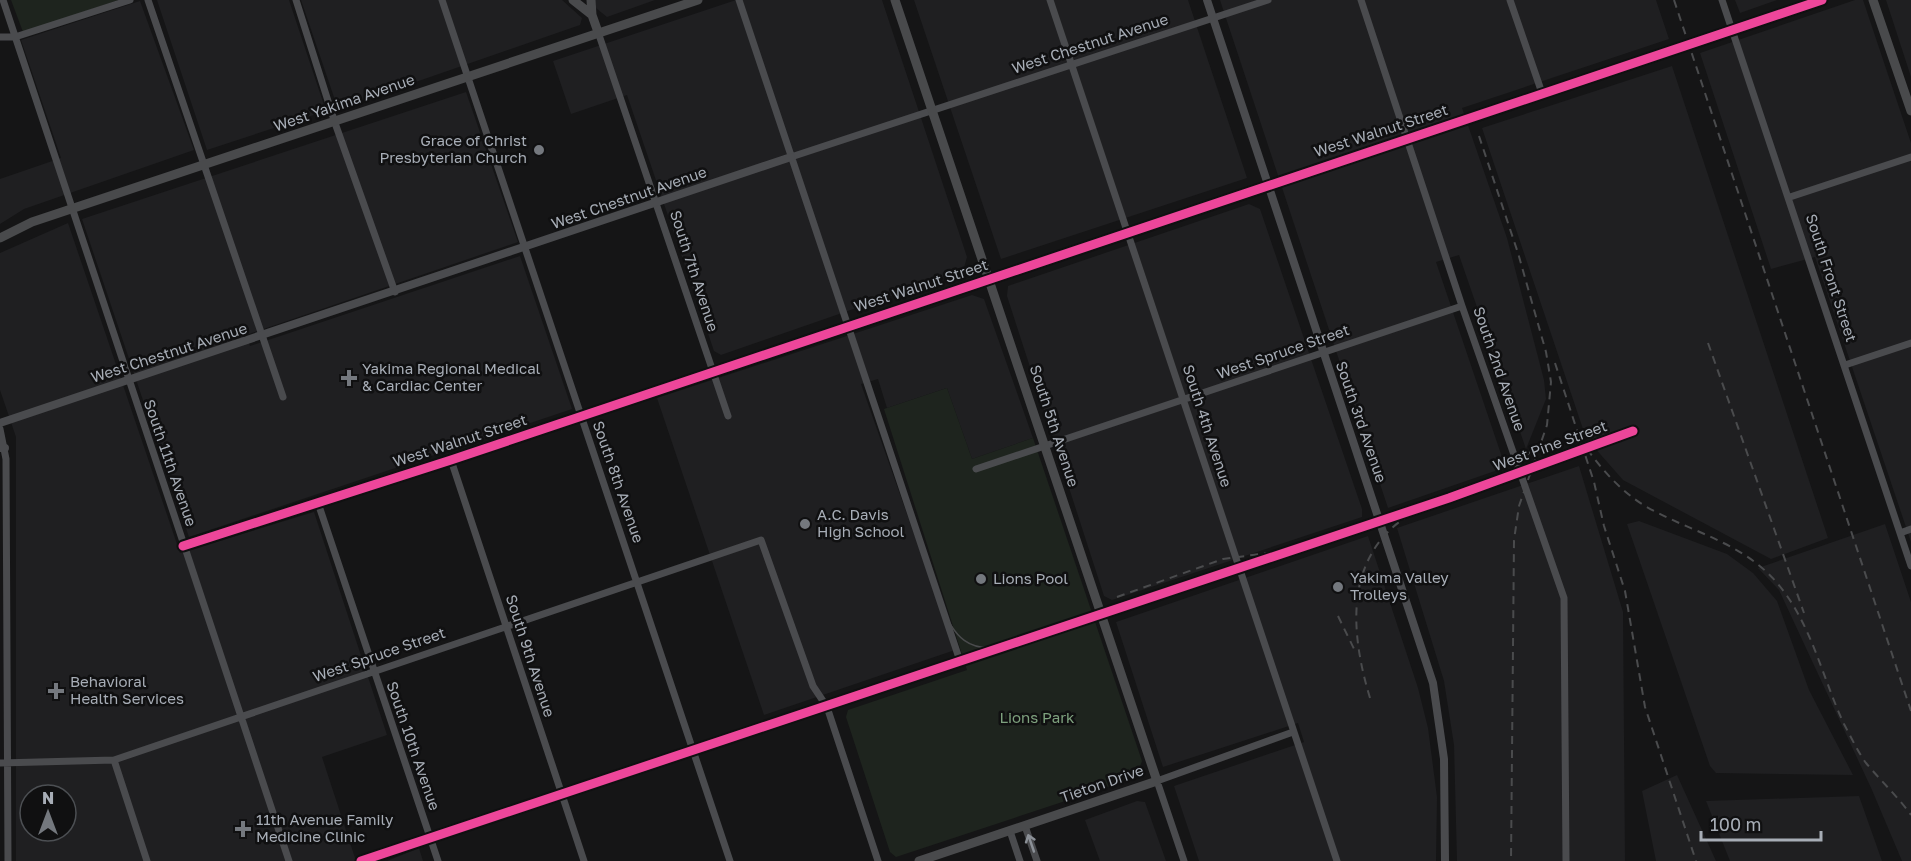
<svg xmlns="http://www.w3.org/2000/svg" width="1911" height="861" font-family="'Golos Text',sans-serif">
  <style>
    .built { fill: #1f1f21; fill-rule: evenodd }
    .green { fill: #1e241e }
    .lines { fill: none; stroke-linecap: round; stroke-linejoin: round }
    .tertiary-tunnel { stroke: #323336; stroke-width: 8; stroke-dasharray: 8 4; stroke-linecap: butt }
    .minor { stroke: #4a4b4e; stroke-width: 7 }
    .tertiary { stroke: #4a4b4e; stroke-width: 8 }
    .secondary { stroke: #494a4c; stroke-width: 9 }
    .tram { stroke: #4a4b4d; stroke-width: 1.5 }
    .rail { stroke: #4a4b4d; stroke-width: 2; stroke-dasharray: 8 6; stroke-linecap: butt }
    .cycleway-casing { stroke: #101011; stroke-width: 13 }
    .cycleway { stroke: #ed469a; stroke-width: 9 }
    .oneway { stroke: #8b9097 }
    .poi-dot { fill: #74787e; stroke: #101011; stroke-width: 2 }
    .labels { text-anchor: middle; stroke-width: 5; stroke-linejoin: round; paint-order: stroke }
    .street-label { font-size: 15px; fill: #a7adb6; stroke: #101011 }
    .poi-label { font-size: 15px; fill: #a7adb6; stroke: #101011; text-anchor: start }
    .park-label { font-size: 15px; fill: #7ea17e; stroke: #101011 }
  </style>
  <rect width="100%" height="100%" fill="#151516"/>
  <path class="built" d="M157 0H289L326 111 207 150Z
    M301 0H562L582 18 580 25 338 109Z
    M586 0H655L607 17Z
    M736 0H882L967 257 963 271 721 355 714 351 627 95 571 114 553 61Z
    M914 0H1188L1247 178 1001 259Z
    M1220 0H1656L1669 39 1462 108 1507 238 1544 380 1546 399 1526 449 1459 255 1436 262 1502 457 1495 471 1388 508Z
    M1735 0H1777L1740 13Z
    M1855 0H1863L1911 143V542L1815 257 1771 269 1700 53Z
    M1886 0H1911V77Z
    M140 1 194 150 24 209 0 224V179L61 158 21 40Z
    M1672 66 1828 538 1771 559 1623 480 1586 438 1482 128Z
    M466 92 518 242 246 335 250 346 520 256 572 409 189 537 82 219Z
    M1249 204 1260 209 1362 509V517L1112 600 1104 596 1007 296 1008 286Z
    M68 223 180 553 314 512 387 735 322 757 356 861H16V437L0 390V253ZM30 795H66V831H30Z
    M972 295 984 299 1033 438 972 459 947 388 887 408 878 379 861 384 955 650 764 715 657 398Z
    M1579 466 1623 612 1625 861H1457L1454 745 1444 681 1397 528Z
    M1639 521 1727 554 1753 573 1777 601 1809 690 1853 775 1716 773 1710 766 1627 524Z
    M1885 524 1911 602V861H1902L1872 790 1779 590 1758 568Z
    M1368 536 1418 688 1428 728 1437 797 1436 861H1199L1174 786 1304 742 1298 723 1163 767 1116 622Z
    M1677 775 1716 861H1656L1642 791Z
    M1859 796 1882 861H1730L1706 801Z
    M1137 801 1145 802 1166 861H1100L1085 820Z
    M419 848 423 861H387Z"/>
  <path class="green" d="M11 0H119L23 32Z
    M947 388 972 459 1033 438 1142 761 1138 772 1129 780 896 857 890 852 846 717 848 710 967 670 884 409Z"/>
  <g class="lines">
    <path class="tertiary-tunnel" d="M1667 53 1693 44"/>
    <path class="minor" d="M3 0 289 861
      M148 0 283 397
      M296 0 335 123 395 292
      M442 0 730 861
      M739 0 960 661
      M1050 0 1337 861
      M1361 0 1462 306 1564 598 1566 861
      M1510 0 1542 93
      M1722 0 1911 566
      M598 32 728 416
      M0 37H15L130 0
      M791 157 1268 0
      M1790 197 1911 157
      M1845 365 1911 343
      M0 429 6 459 8 861
      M451 460 584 861
      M976 469 1462 306
      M318 503 438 861
      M1900 533 1911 529
      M114 760 147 861
      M0 763 114 760 761 540 813 686 827 707 878 861
      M1025 826 1037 861
      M1010 831 1020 861
      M361 861 1449 498 1633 431
      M1184 861 1157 781 1293 732"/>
    <path class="tertiary" d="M1207 0 1433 683 1444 759 1445 861
      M1693 44 1822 0
      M0 423 791 157
      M0 448H5
      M183 546 451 460 1667 53"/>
    <path class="secondary" d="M573 0 592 15 598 32
      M591 0 592 15
      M895 0 1157 781 919 861
      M1873 0 1911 111
      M0 238 32 222 698 0"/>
    <path class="tram" d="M940 602C953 637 969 655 1008 645"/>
    <path class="rail" d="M1674 0 1911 711
      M1479 136 1518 253 1546 352 1551 382 1547 425 1519 506 1514 540 1511 861
      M1708 343 1804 613
      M1555 363 1594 482 1604 526 1625 591 1645 707 1696 861
      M1587 449C1603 471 1621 491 1645 506 1690 532 1743 542 1778 584 1812 625 1822 677 1844 724 1851 737 1858 752 1866 763 1881 781 1898 797 1911 815
      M1478 488C1502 479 1520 467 1535 445
      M1221 574 1253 559 1348 532
      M1117 597 1223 559 1275 552
      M1338 616 1356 653
      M1370 698C1347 622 1345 542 1428 505"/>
    <defs>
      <path id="cycleway" d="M183 546 451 460 1822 0
        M361 861 1449 498 1633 431"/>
    </defs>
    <use href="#cycleway" class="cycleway-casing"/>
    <use href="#cycleway" class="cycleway"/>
  </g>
  <defs><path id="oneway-shaft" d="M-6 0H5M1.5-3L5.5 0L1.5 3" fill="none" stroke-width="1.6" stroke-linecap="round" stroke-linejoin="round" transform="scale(1.5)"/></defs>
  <use class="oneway" href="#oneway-shaft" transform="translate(1031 843) rotate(-109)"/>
  <g class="poi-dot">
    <circle cx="539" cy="150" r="6"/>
    <path d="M346 369h6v6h6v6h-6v6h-6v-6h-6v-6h6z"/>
    <circle cx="805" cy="524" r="6"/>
    <circle cx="981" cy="579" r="6"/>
    <circle cx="1338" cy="587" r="6"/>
    <path d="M53 682h6v6h6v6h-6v6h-6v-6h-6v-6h6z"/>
    <path d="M240 820h6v6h6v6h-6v6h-6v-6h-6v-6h6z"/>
  </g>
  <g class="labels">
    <g class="street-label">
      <text transform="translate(1090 44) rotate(-18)" y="5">West Chestnut Avenue</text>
      <text transform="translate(344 103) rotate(-19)" y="5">West Yakima Avenue</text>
      <text transform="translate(1381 131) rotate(-18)" y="5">West Walnut Street</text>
      <text transform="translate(629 198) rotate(-19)" y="5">West Chestnut Avenue</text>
      <text transform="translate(694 271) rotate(72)" y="5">South 7th Avenue</text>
      <text transform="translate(1831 278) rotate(72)" y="5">South Front Street</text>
      <text transform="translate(921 286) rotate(-18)" y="5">West Walnut Street</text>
      <text transform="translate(1283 352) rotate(-19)" y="5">West Spruce Street</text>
      <text transform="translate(169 353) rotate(-18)" y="5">West Chestnut Avenue</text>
      <text transform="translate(1499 369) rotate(71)" y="5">South 2nd Avenue</text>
      <text transform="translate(1361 422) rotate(71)" y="5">South 3rd Avenue</text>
      <text transform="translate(1054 426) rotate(72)" y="5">South 5th Avenue</text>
      <text transform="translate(1207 426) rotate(72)" y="5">South 4th Avenue</text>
      <text transform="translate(460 441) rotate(-18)" y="5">West Walnut Street</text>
      <text transform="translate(1550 446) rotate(-20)" y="5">West Pine Street</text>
      <text transform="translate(170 463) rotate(71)" y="5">South 11th Avenue</text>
      <text transform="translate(618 482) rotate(71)" y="5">South 8th Avenue</text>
      <text transform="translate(379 655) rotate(-19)" y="5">West Spruce Street</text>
      <text transform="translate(530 656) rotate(72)" y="5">South 9th Avenue</text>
      <text transform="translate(413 746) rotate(71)" y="5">South 10th Avenue</text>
      <text transform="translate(1102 784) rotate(-19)" y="5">Tieton Drive</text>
    </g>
    <g class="poi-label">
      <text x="527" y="146" text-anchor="end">Grace of Christ<tspan x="527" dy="17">Presbyterian Church</tspan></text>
      <text x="362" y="374">Yakima Regional Medical<tspan x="362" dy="17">&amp; Cardiac Center</tspan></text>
      <text x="817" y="520">A.C. Davis<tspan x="817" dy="17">High School</tspan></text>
      <text x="1350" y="583">Yakima Valley<tspan x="1350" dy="17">Trolleys</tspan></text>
      <text x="993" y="584">Lions Pool</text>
      <text x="70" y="687">Behavioral<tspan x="70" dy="17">Health Services</tspan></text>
      <text x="256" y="825">11th Avenue Family<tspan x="256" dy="17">Medicine Clinic</tspan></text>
    </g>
    <g class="park-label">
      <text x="1037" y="723">Lions Park</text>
    </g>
  </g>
  <g transform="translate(48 813)"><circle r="28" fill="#101011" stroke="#4c4f53" stroke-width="1.5"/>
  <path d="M0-4.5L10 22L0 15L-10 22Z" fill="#74787e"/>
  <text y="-9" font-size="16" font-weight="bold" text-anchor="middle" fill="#a7adb6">N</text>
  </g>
  <path d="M1701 831v9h120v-9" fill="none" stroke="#a7adb6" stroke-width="3"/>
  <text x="1710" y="831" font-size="18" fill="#a7adb6" stroke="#101011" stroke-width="4.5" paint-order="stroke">100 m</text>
</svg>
